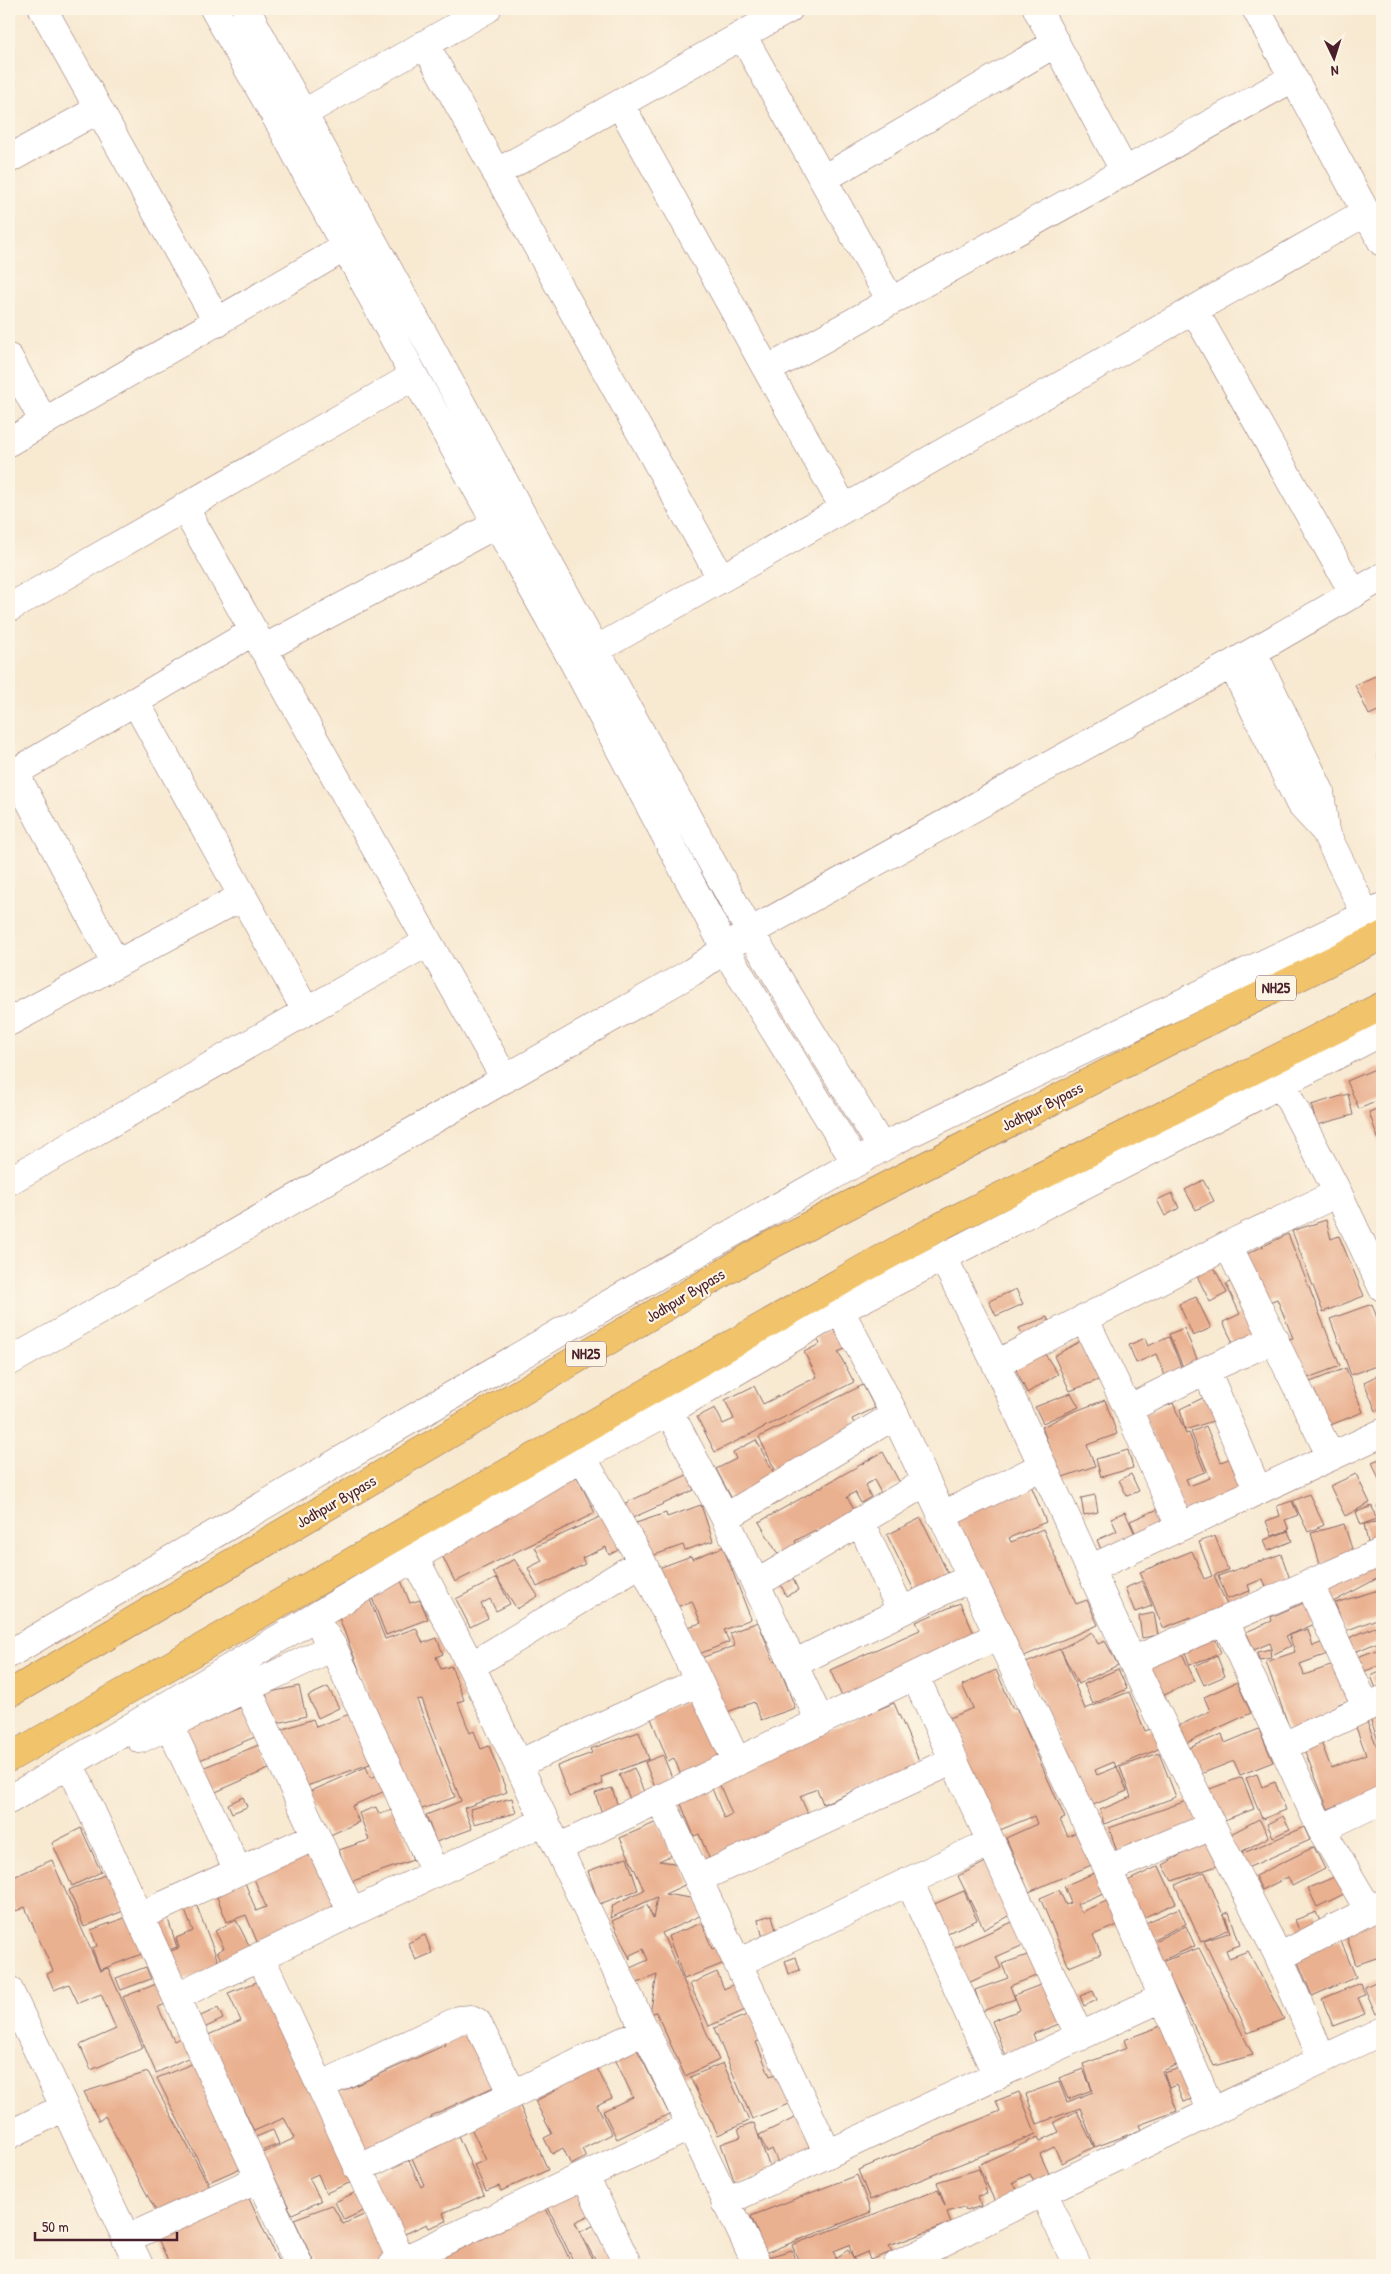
<svg xmlns="http://www.w3.org/2000/svg" width="1391" height="2274" font-family="'Patrick Hand',sans-serif">
  <style>
    .building { fill: #eab191 }
    .lines { fill: none; stroke-linecap: round; stroke-linejoin: round }
    .minor-casing { stroke: #876665; stroke-width: 29 }
    .highway-casing { stroke: #876665; stroke-width: 29 }
    .minor { stroke: #fff; stroke-width: 28 }
    .highway { stroke: #f1c36a; stroke-width: 28 }
    .labels { text-anchor: middle; stroke-width: 4.5; stroke-linejoin: round; paint-order: stroke }
    .shield { fill: #fcf5e5; stroke: #7f5f63; stroke-width: 1 }
    .shield-label { font-size: 15px; font-weight: bold; fill: #4a1f2b }
    .street-label { font-size: 16px; fill: #4a1f2b; stroke: #fcf5e5 }
  </style>
  <rect width="100%" height="100%" fill="#fcf5e5"/>
  <filter id="ink" filterUnits="userSpaceOnUse"><feTurbulence type="fractalNoise" baseFrequency=".02" numOctaves="2"/><feDisplacementMap in="SourceGraphic" scale="10" xChannelSelector="R" yChannelSelector="G"/><feConvolveMatrix kernelMatrix="1 2 1 2 8 2 1 2 1" color-interpolation-filters="sRGB"/></filter>
  <filter id="wash" filterUnits="userSpaceOnUse"><feTurbulence type="fractalNoise" baseFrequency=".0096" numOctaves="4" result="noise"/><feDisplacementMap in="SourceGraphic" scale="20" xChannelSelector="R" yChannelSelector="G"/><feGaussianBlur stdDeviation="1.12" result="paint"/><feColorMatrix in="noise" values="0 0 0 0 0 0 0 0 0 0 0 0 0 0 0 0 0 1.4 0 .05"/><feComposite in="paint" operator="in"/></filter>
  <g filter="url(#wash)">
    <rect width="100%" height="100%" fill="#f8e9d1"/>
    <g id="blocks">
      <path class="building" d="M1382 673V709L1369 715 1355 685Z
        M1382 747V766L1377 754Z
        M1382 1066V1099L1359 1109 1347 1081Z
        M1348 1094 1353 1115 1317 1125 1311 1105Z
        M1382 1107V1150L1369 1112Z
        M1203 1180 1214 1201 1196 1210 1185 1190Z
        M1172 1193 1179 1208 1165 1216 1157 1200Z
        M1326 1220 1331 1239 1339 1236 1364 1296 1323 1312 1292 1231Z
        M1288 1234 1340 1366 1302 1380 1286 1340 1293 1338 1277 1299 1264 1304 1247 1254Z
        M1210 1259 1227 1293 1210 1302 1193 1268Z
        M1239 1278 1265 1336 1236 1349 1223 1322 1240 1314 1226 1284Z
        M1016 1289 1023 1304 996 1316 989 1301Z
        M1196 1297 1211 1328 1193 1336 1179 1304Z
        M1372 1304 1382 1332V1364L1351 1375 1330 1319Z
        M1047 1317 1053 1330 1025 1342 1019 1328Z
        M836 1326 847 1348 838 1352 854 1382 715 1452 697 1417 715 1408 723 1424 734 1419 725 1400 754 1386 763 1404 817 1377 804 1352 820 1344 816 1337Z
        M1184 1328 1198 1361 1183 1367 1169 1334Z
        M1169 1337 1183 1371 1166 1378 1156 1354 1136 1363 1129 1345 1145 1338 1148 1346Z
        M1084 1339 1101 1379 1070 1391 1054 1356Z
        M1039 1345 1058 1374 1027 1393 1011 1359Z
        M1346 1368 1363 1412 1323 1428 1305 1384Z
        M1382 1373V1408L1376 1411 1364 1382Z
        M863 1385 875 1408 852 1419 856 1428 776 1472 759 1437Z
        M1071 1393 1079 1407 1043 1423 1035 1407Z
        M1211 1394 1216 1420 1185 1430 1180 1409Z
        M1105 1400 1117 1434 1087 1445 1095 1466 1057 1479 1044 1445 1048 1443 1042 1427 1070 1413Z
        M1173 1403 1186 1434 1189 1433 1205 1472 1186 1479 1189 1486 1210 1478 1191 1432 1206 1426 1221 1462 1238 1455 1251 1490 1185 1516 1144 1415Z
        M756 1440 777 1479 733 1501 716 1469 736 1459 733 1452Z
        M1128 1450 1133 1468 1101 1477 1096 1459Z
        M883 1452 900 1483 881 1493 874 1480 865 1485 871 1497 861 1503 855 1492 847 1497 855 1511 817 1532 815 1530 795 1541 797 1546 779 1556 759 1522Z
        M1382 1458V1487L1372 1462Z
        M573 1469 595 1513 455 1582 440 1551Z
        M1131 1474 1139 1491 1127 1496 1119 1480Z
        M1356 1474 1370 1503 1345 1516 1330 1486Z
        M687 1475 694 1490 628 1520 621 1505Z
        M1030 1483 1046 1522 1009 1538 1011 1542 1043 1529 1076 1604 1087 1600 1098 1625 1017 1659 952 1516Z
        M1309 1494 1324 1525 1308 1532 1293 1501Z
        M1095 1495 1098 1512 1084 1515 1081 1498Z
        M1292 1501 1298 1515 1285 1520 1289 1530 1272 1536 1266 1521 1280 1516 1277 1506Z
        M1382 1504V1519L1377 1506Z
        M701 1505 713 1541 685 1550 683 1545 649 1557 633 1524 666 1513 667 1517Z
        M1372 1506 1376 1519 1361 1525 1356 1512Z
        M1163 1507 1171 1525 1138 1539 1130 1521Z
        M1125 1512 1138 1541 1104 1556 1097 1540 1117 1531 1111 1518Z
        M604 1515 620 1549 609 1555 606 1547 582 1558 585 1564 537 1587 528 1568 542 1561 535 1547Z
        M921 1518 952 1582 918 1598 887 1535Z
        M1381 1521 1382 1540 1368 1543 1364 1524Z
        M1344 1524 1354 1555 1320 1565 1311 1533Z
        M1288 1531 1292 1541 1268 1551 1264 1540Z
        M1215 1536 1228 1570 1214 1575 1229 1610 1194 1624 1191 1617 1163 1628 1140 1572 1192 1551 1204 1579 1212 1576 1199 1542Z
        M723 1547 751 1619 724 1630 729 1642 699 1654 688 1627 701 1623 692 1601 674 1608 659 1568 691 1556 692 1559Z
        M1281 1554 1291 1582 1267 1590 1263 1579 1248 1585 1250 1591 1227 1599 1218 1576Z
        M514 1559 538 1596 517 1609 493 1572Z
        M1382 1561V1576L1329 1604 1323 1593Z
        M788 1568 798 1590 786 1596 776 1573Z
        M400 1578 410 1603 420 1600 428 1619 386 1635 369 1590Z
        M497 1578 510 1604 496 1611 490 1599 481 1604 488 1618 470 1627 456 1599Z
        M1142 1581 1152 1606 1135 1612 1125 1588Z
        M1382 1589V1628L1380 1629 1377 1619 1345 1631 1335 1603Z
        M367 1592 385 1639 416 1628 423 1643 437 1638 443 1654 436 1657 441 1669 451 1666 464 1700 458 1702 470 1733 474 1731 481 1749 489 1746 507 1792 464 1808 472 1829 436 1842 426 1815 461 1801 422 1699 417 1700 455 1797 414 1812 334 1605Z
        M1306 1602 1315 1624 1286 1636 1291 1646 1274 1654 1270 1643 1254 1650 1246 1632 1272 1621 1271 1617Z
        M960 1603 978 1642 844 1701 830 1670 920 1630 916 1622Z
        M1154 1613 1158 1635 1142 1638 1139 1616Z
        M758 1622 774 1662 777 1661 795 1708 761 1720 754 1702 722 1714 701 1658 735 1646 730 1633Z
        M1375 1627 1381 1641 1350 1654 1344 1640Z
        M1308 1629 1313 1646 1326 1641 1330 1653 1300 1664 1304 1675 1339 1663 1352 1699 1339 1704 1342 1712 1290 1730 1266 1662 1295 1652 1289 1635Z
        M1092 1632 1098 1644 1105 1641 1118 1665 1078 1684 1061 1650 1085 1709 1129 1692 1145 1731 1153 1728 1161 1748 1116 1767 1114 1762 1095 1770 1097 1775 1117 1767 1127 1791 1086 1808 1026 1663 1060 1649Z
        M1214 1635 1221 1653 1190 1665 1183 1647Z
        M1382 1648V1665L1362 1672 1357 1657Z
        M1180 1649 1195 1681 1162 1696 1148 1664Z
        M1270 1649 1271 1658 1259 1660 1257 1652Z
        M1217 1656 1225 1676 1204 1685 1195 1666Z
        M1118 1669 1127 1689 1093 1704 1084 1684Z
        M996 1670 1013 1709 1016 1707 1065 1818 1060 1820 1068 1836 1081 1830 1096 1863 1029 1892 1006 1838 1037 1824 1034 1816 995 1832 945 1720 973 1708 962 1685Z
        M1382 1671V1689L1377 1691 1371 1676Z
        M1237 1682 1251 1713 1184 1744 1176 1727 1210 1711 1204 1697Z
        M299 1686 306 1716 274 1724 266 1693Z
        M328 1687 339 1708 318 1718 308 1696Z
        M699 1696 723 1757 683 1780 674 1758 668 1761 650 1716Z
        M894 1703 920 1763 823 1804 817 1789 800 1796 810 1818 710 1860 699 1834 694 1836 679 1799 711 1786 724 1818 732 1814 718 1781 745 1766Z
        M242 1707 255 1737 195 1762 180 1726 211 1719Z
        M352 1713 370 1764 301 1788 281 1730 313 1719 316 1727Z
        M1382 1714V1750L1370 1719Z
        M1365 1717 1382 1759V1788L1328 1809 1302 1744 1319 1737 1331 1768 1366 1754 1354 1722Z
        M1259 1729 1273 1762 1240 1775 1234 1761 1198 1775 1187 1749 1222 1734 1225 1743Z
        M639 1732 649 1759 601 1777 603 1784 569 1797 557 1766 592 1753 590 1749Z
        M261 1744 271 1768 211 1794 200 1769Z
        M1159 1753 1176 1797 1104 1824 1100 1810 1131 1797 1120 1767Z
        M663 1755 676 1788 658 1795 645 1762Z
        M366 1767 371 1778 378 1775 385 1791 352 1806 359 1822 328 1836 309 1792Z
        M634 1768 647 1799 633 1805 619 1775Z
        M1257 1774 1262 1787 1275 1782 1286 1810 1262 1819 1246 1778Z
        M1242 1777 1254 1809 1219 1822 1207 1790Z
        M612 1788 620 1813 604 1819 595 1793Z
        M243 1797 247 1807 232 1813 228 1804Z
        M512 1798 516 1813 474 1824 470 1809Z
        M1192 1799 1201 1822 1117 1852 1109 1828Z
        M376 1807 379 1814 395 1809 413 1860 350 1882 339 1850 369 1840 359 1813Z
        M1283 1816 1290 1829 1273 1837 1267 1824Z
        M1259 1819 1269 1837 1237 1854 1227 1836Z
        M657 1822 672 1855 659 1861 681 1864 689 1883 665 1894 697 1899 704 1914 662 1933 719 2060 685 2076 656 2012 650 2014 657 1975 637 1983 630 1968 648 1960 643 1949 630 1955V1959L612 1921 647 1905 653 1919 657 1897 610 1918 613 1905 644 1890 620 1838Z
        M1304 1827 1310 1840 1245 1869 1239 1855Z
        M81 1828 101 1872 72 1886 52 1843Z
        M1207 1839 1220 1865 1172 1881 1163 1865Z
        M1314 1847 1325 1869 1292 1886 1288 1877 1262 1890 1255 1876Z
        M314 1848 339 1911 258 1944 246 1915 227 1922 215 1892 244 1880 256 1911 266 1907 252 1874Z
        M627 1857 638 1890 599 1904 588 1871Z
        M52 1860 100 1971 108 1968 143 2048 91 2070 80 2045 116 2029 101 1994 78 2003 69 1984 54 1990 47 1974 53 1971 25 1907 16 1911 9 1893V1879Z
        M988 1861 1015 1913 984 1929 958 1876Z
        M1159 1866 1176 1903 1138 1920 1121 1884Z
        M114 1871 128 1909 84 1927 69 1890Z
        M1099 1871 1108 1891 1077 1904 1081 1912 1109 1900 1120 1924 1093 1935 1101 1954 1069 1967 1040 1898 1059 1890 1066 1905 1071 1903 1064 1886Z
        M1205 1872 1229 1929 1201 1942 1175 1885Z
        M1339 1875 1346 1893 1317 1907 1308 1888Z
        M964 1891 977 1920 945 1934 932 1905Z
        M196 1904 220 1966 179 1982 168 1952 179 1948 176 1938 193 1931 184 1908Z
        M1179 1908 1186 1924 1149 1941 1141 1925Z
        M1229 1912 1240 1945 1226 1950 1229 1958 1248 1951 1284 2019 1248 2033 1204 1941 1231 1932 1224 1914Z
        M1316 1912 1322 1926 1301 1935 1295 1920Z
        M772 1915 777 1934 763 1938 758 1919Z
        M130 1916 144 1953 100 1970 92 1948 97 1946 91 1930Z
        M167 1916 177 1947 165 1951 154 1920Z
        M1382 1919V1956L1356 1965 1345 1931Z
        M236 1920 251 1949 223 1963 217 1952 224 1948 215 1931Z
        M1017 1920 1028 1943 996 1957 1001 1968 968 1983 953 1948Z
        M702 1923 712 1949 721 1945 727 1962 684 1979 668 1936Z
        M1186 1926 1195 1946 1161 1961 1152 1942Z
        M425 1935 432 1953 416 1960 408 1943Z
        M1340 1939 1356 1977 1312 1996 1296 1957Z
        M1199 1948 1253 2055 1214 2066 1172 1983 1167 1985 1159 1963Z
        M1033 1953 1041 1974 1010 1986 1015 1999 982 2011 975 1990 1008 1978 1002 1964Z
        M796 1957 800 1970 789 1974 785 1961Z
        M146 1967 151 1979 121 1990 116 1978Z
        M717 1972 724 1989 734 1984 750 2008 709 2026 690 1984Z
        M1382 1979V2011L1376 2014 1364 1987Z
        M262 1980 354 2181 326 2193 318 2174 309 2178 321 2201 292 2214 263 2153 295 2138 284 2118 254 2131 208 2035 241 2021 228 1993Z
        M164 1981 174 2001 158 2007 174 2041 184 2036 194 2055 156 2073 123 1997Z
        M1048 1982 1064 2022 1033 2034 1038 2047 1007 2059 992 2021 1020 2010 1014 1995Z
        M1360 1983 1365 1995 1358 1998 1365 2014 1333 2026 1322 1999Z
        M1093 1991 1097 2000 1084 2006 1080 1996Z
        M218 2008 223 2019 198 2031 192 2020Z
        M752 2013 763 2040 756 2042 770 2076 781 2072 793 2102 752 2119 714 2028Z
        M1169 2023 1184 2062 1162 2071 1177 2111 1139 2125 1141 2130 1095 2147 1080 2108 1037 2124 1026 2094 1059 2082 1067 2102 1093 2092 1083 2064 1127 2048 1124 2040Z
        M470 2024 498 2085 430 2116 434 2125 365 2157 332 2096 445 2045 441 2037Z
        M637 2049 669 2114 617 2139 603 2111 633 2097 615 2059Z
        M199 2061 243 2167 209 2182 157 2078Z
        M723 2063 749 2121 718 2135 690 2077Z
        M1186 2066 1197 2097 1183 2102 1176 2085 1169 2088 1164 2073Z
        M597 2068 612 2098 597 2105 612 2134 582 2149 586 2157 571 2165 563 2148 552 2154 544 2138 552 2134 535 2101 555 2091 550 2083Z
        M1083 2069 1092 2090 1068 2099 1059 2078Z
        M148 2072 214 2195 159 2217 105 2116 99 2121 84 2092Z
        M1019 2092 1036 2134 870 2200 858 2170 1000 2111 996 2101Z
        M520 2106 548 2170 501 2191 499 2186 486 2191 474 2165 486 2160 471 2128Z
        M1077 2111 1094 2147 1062 2163 1054 2147 1040 2154 1050 2176 1035 2184 1030 2174 1013 2182 1018 2191 995 2202 978 2165 1038 2137 1040 2141 1059 2132 1054 2122Z
        M801 2115 816 2148 779 2165 772 2149 767 2152 759 2135Z
        M754 2123 771 2171 735 2183 721 2144 741 2137 738 2129Z
        M273 2130 279 2144 261 2151 256 2137Z
        M456 2131 484 2195 443 2213 446 2221 429 2228 427 2224 398 2237 371 2177 409 2160 421 2187 424 2185 412 2158 438 2146 436 2140Z
        M979 2169 987 2194 978 2196 981 2206 966 2211 964 2207 947 2212 951 2223 889 2246 892 2252 870 2260 867 2252 853 2258 849 2245 834 2251 836 2258 848 2250 857 2264 855 2265H841L836 2258 839 2265H800L792 2245 938 2190 945 2206 937 2182Z
        M857 2175 871 2212 765 2253 751 2216Z
        M584 2188 596 2212 575 2222 595 2265H575L547 2205Z
        M245 2190 280 2265H244L243 2261 234 2265H170L155 2232Z
        M356 2192 365 2210 344 2220 335 2202Z
        M544 2204 572 2265H424Z
        M332 2205 343 2224 371 2212 391 2262 383 2265H315L294 2219Z
        M601 2222 617 2255 598 2265 580 2232Z
        M792 2250 796 2265H771L768 2257Z"/>
    </g>
  </g>
  <g filter="url(#ink)">
    <use href="#blocks" fill-opacity="0" stroke="#876665" stroke-width="1"/>
    <g class="lines">
      <defs>
        <path id="minor" d="M43 9 218 323
          M214 9 281 126 414 376 574 663 733 963 856 1163
          M246 9 750 932 882 1148
          M1037 9 1125 172
          M1256 9 1382 242
          M742 35 891 301
          M425 44 721 578
          M620 104 767 370
          M304 113 487 9
          M9 159 99 109
          M496 173 789 9
          M823 179 1056 43
          M1194 310 1354 594
          M9 358 44 422
          M9 442 346 247
          M184 507 505 1079
          M844 508 767 370 1293 78
          M9 608 414 376
          M263 649 497 524
          M1253 652 1320 791 1325 831
          M578 660 1366 212
          M1232 664 1300 804 1325 831 1366 915
          M135 701 306 1011
          M15 773 116 964
          M9 776 254 631
          M9 1022 243 896
          M1282 1085 1338 1193 1382 1287
          M9 1181 428 942
          M1228 1245 1331 1457
          M943 1257 996 1364 1132 1661 1212 1826 1279 1957 1322 2059
          M840 1310 895 1415 1108 1869 1212 2112
          M1084 1318 1128 1409 1180 1527
          M9 1362 692 972 750 932 1232 664 1382 577
          M996 1364 1228 1245 1338 1193
          M1206 1370 1258 1491
          M1128 1409 1206 1370 1275 1339
          M669 1411 725 1518 820 1721
          M582 1457 642 1562 737 1762
          M941 1516 1043 1466
          M725 1518 895 1415
          M860 1521 901 1611
          M414 1557 471 1666 757 2265
          M1092 1568 1382 1433
          M1309 1583 1366 1707
          M756 1584 926 1482
          M1225 1621 1321 1829 1369 1910
          M324 1633 333 1647 435 1873
          M9 1654 655 1277 894 1141 1382 907
          M1132 1661 1382 1552
          M793 1664 970 1578
          M471 1666 642 1562
          M915 1676 1080 2037
          M247 1688 352 1913
          M169 1725 238 1871
          M140 1739 333 1647
          M1284 1746 1382 1700
          M518 1764 698 1682
          M73 1771 299 2265
          M660 1799 828 2154
          M9 1800 582 1457 669 1411 840 1310 1382 1032
          M1321 1829 1382 1800
          M558 1848 997 1636
          M1108 1869 1212 1826
          M698 1879 954 1760
          M909 1881 997 2076
          M140 1916 316 1836
          M260 1956 402 2261
          M1279 1957 1382 1904
          M738 1963 991 1842
          M9 1990 139 2265
          M177 1996 545 1821
          M320 2086 459 2020 471 2019 477 2022 513 2094
          M9 2135 49 2115
          M358 2169 644 2031
          M585 2176 628 2265
          M1043 2192 1077 2265
          M725 2202 1162 1998
          M126 2239 259 2179
          M393 2265 689 2127
          M897 2265 1043 2192 1382 2031"/>
        <path id="highway" d="M9 1694 767 1247 1177 1037 1382 936
          M9 1758 863 1269 947 1223 1382 1006"/>
      </defs>
      <use href="#minor" class="minor-casing"/>
      <use href="#highway" class="highway-casing"/>
      <use href="#minor" class="minor"/>
      <use href="#highway" class="highway"/>
    </g>
  </g>
  <g class="labels">
    <g class="shield">
      <rect x="1256" y="975.5" width="40" height="25" rx="4"/>
      <rect x="566" y="1341.5" width="40" height="25" rx="4"/>
    </g>
    <g class="shield-label">
      <text x="1276" y="993">NH25</text>
      <text x="586" y="1359">NH25</text>
    </g>
    <g class="street-label">
      <text transform="translate(1042 1106) rotate(-27)" y="6">Jodhpur Bypass</text>
      <text transform="translate(685 1295) rotate(-31)" y="6">Jodhpur Bypass</text>
      <text transform="translate(336 1501) rotate(-30)" y="6">Jodhpur Bypass</text>
    </g>
  </g>
  <rect width="1391" height="2274" fill="none" stroke="#fcf5e5" stroke-width="30"/>
  <g transform="translate(1334 58) rotate(176)" stroke="#fcf5e5" stroke-width="4" paint-order="stroke">
  <path d="M0-4L9 19L0 12L-9 19Z" fill="#4a1f2b"/>
  <text y="-8" font-size="14" font-weight="bold" text-anchor="middle" fill="#4a1f2b">N</text>
  </g>
  <path d="M35 2232v8h142v-8" fill="none" stroke="#4a1f2b" stroke-width="2.5"/>
  <text x="42" y="2232" font-size="15" fill="#4a1f2b" stroke="#fcf5e5" stroke-width="4" paint-order="stroke">50 m</text>
</svg>
